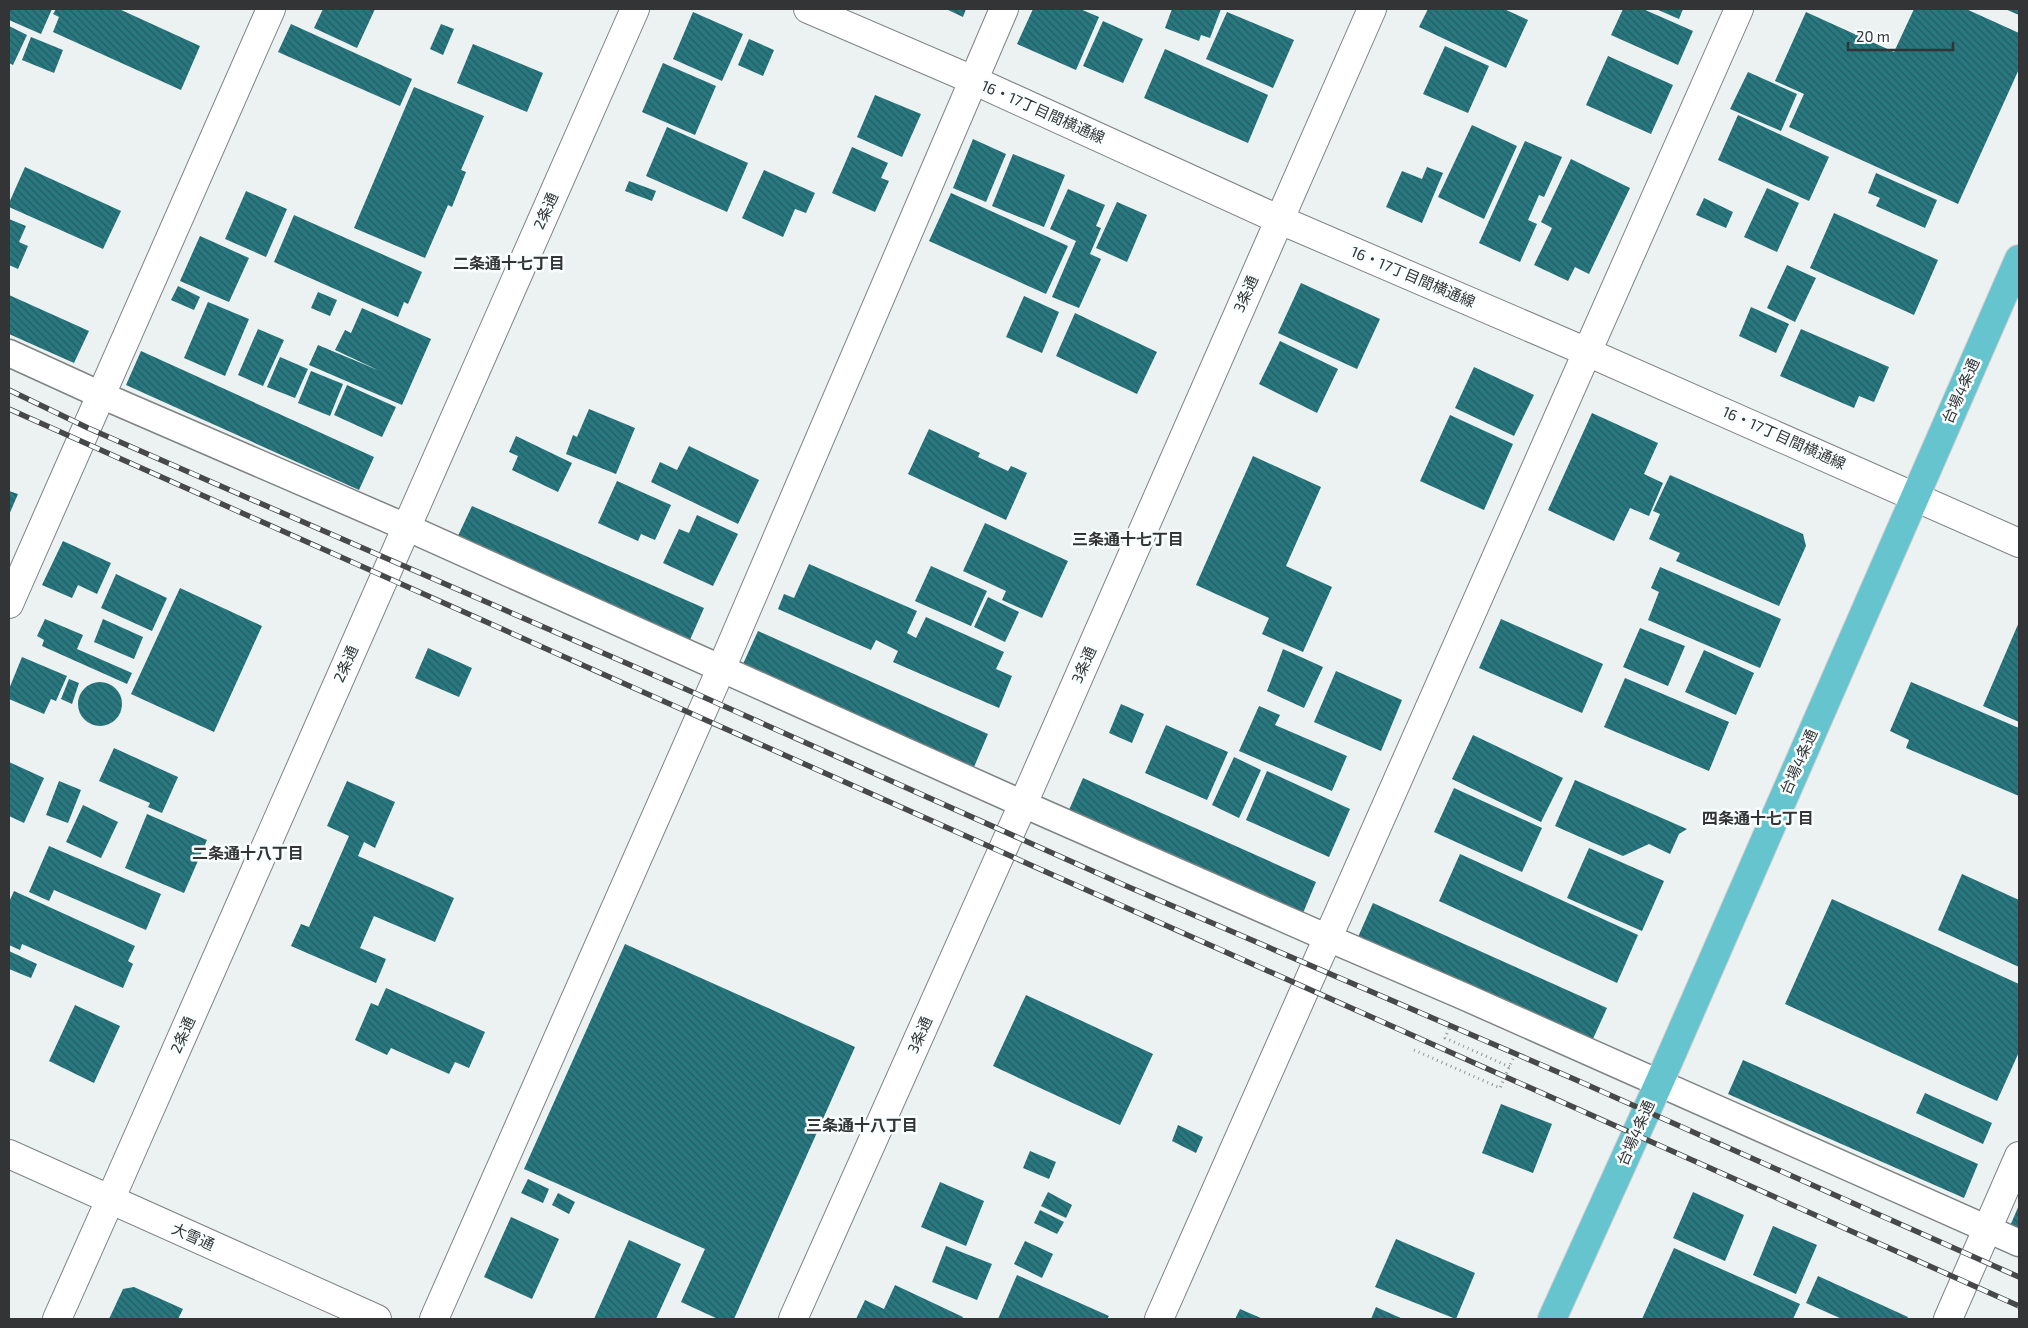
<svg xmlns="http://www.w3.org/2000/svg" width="2028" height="1328" font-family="'Exo 2','Noto Sans JP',sans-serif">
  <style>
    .building { fill: url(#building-back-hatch) }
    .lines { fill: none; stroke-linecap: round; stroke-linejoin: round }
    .pedestrian-casing { stroke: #7e8384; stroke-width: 29 }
    .minor-casing { stroke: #7e8384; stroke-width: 30 }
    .tertiary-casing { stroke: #7e8384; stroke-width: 30 }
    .trunk-casing { stroke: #cececf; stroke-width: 30 }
    .path { stroke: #919596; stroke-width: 3; stroke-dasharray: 1 4; stroke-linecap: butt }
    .pedestrian { stroke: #fff; stroke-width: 26 }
    .minor { stroke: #fff; stroke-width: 28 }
    .tertiary { stroke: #fff; stroke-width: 28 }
    .trunk { stroke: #66c4cf; stroke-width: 28 }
    .rail-casing { stroke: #464849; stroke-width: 5.5 }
    .rail { stroke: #f9feff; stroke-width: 4; stroke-dasharray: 11; stroke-linecap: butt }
    .labels { text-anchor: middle; stroke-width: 5; stroke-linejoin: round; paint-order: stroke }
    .street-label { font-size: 15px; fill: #323435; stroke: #f9feff }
    .neighbourhood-label { font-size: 16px; font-weight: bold; fill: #323435; stroke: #f9feff }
  </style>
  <defs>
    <pattern id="building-back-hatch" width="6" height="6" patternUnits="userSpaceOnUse" patternTransform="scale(1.25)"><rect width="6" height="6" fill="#29777f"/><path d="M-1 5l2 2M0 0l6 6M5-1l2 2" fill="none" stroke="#225d63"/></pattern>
  </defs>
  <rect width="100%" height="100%" fill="#ecf1f2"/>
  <path class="building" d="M9 9H52L41 34 9 20Z
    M56 9H119L200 46 181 90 53 32 59 17 53 14Z
    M323 9H375L357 48 314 28Z
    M946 9H966L963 17Z
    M1033 9H1080L1099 17 1076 70 1017 44Z
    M1172 9H1221L1210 38 1201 35 1199 41 1165 28Z
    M1428 9H1504L1528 20 1506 68 1419 27Z
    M1623 9H1643L1693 31 1678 65 1611 35Z
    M1656 9H1683L1679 19Z
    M1914 9H1966L2019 33V69L1958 204 1789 127 1804 94 1775 81 1806 12 1894 52Z
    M2005 9H2019V15Z
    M693 12 743 34 722 81 673 59Z
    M1227 12 1294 40 1273 88 1206 59Z
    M1103 21 1143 39 1123 83 1083 66Z
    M291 24 412 79 400 106 278 52Z
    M441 24 454 29 443 55 430 49Z
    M9 26 27 35 13 65 9 63Z
    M31 37 63 50 54 73 22 60Z
    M749 39 774 50 763 76 738 65Z
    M473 44 543 73 527 112 457 83Z
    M1445 46 1489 66 1468 113 1423 94Z
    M1165 49 1268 95 1248 143 1144 98Z
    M1608 56 1673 85 1651 134 1586 105Z
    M663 63 716 86 695 135 642 112Z
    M1748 72 1797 94 1781 131 1730 109Z
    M414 87 484 116 461 170 466 172 452 207 448 205 425 258 354 228Z
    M875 95 921 114 902 157 857 137Z
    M1738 115 1829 157 1809 201 1718 160Z
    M1472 125 1517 146 1484 219 1438 197Z
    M667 127 748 163 727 212 646 176Z
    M973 139 1006 154 986 202 953 188Z
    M1525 141 1562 157 1544 197 1539 195 1528 220 1537 224 1520 262 1479 243Z
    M852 147 888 163 881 178 889 181 875 212 832 193Z
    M1013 154 1065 175 1044 227 992 206Z
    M1571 159 1630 188 1589 274 1575 267 1568 281 1534 265 1552 228 1541 222Z
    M25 167 121 211 103 249 9 207V203Z
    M1427 167 1443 173 1422 223 1386 207 1402 171 1422 179Z
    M764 170 815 193 806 213 795 209 783 237 742 218Z
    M1876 173 1937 200 1925 228 1876 206 1880 198 1868 193Z
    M629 181 656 191 652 201 625 191Z
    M1767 188 1799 203 1777 252 1744 237Z
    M1068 189 1105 205 1096 226 1101 228 1090 254 1101 259 1079 308 1052 297 1076 241 1050 229Z
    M246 191 287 209 266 257 225 239Z
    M951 193 1068 246 1046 294 929 241Z
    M1704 198 1733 212 1726 228 1696 215Z
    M1117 202 1147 215 1127 262 1096 248Z
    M1834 213 1938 260 1914 315 1810 268Z
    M294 215 422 272 408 304 404 302 398 317 274 262Z
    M9 219 26 226 19 242 28 246 18 269 9 265Z
    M200 236 249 258 229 302 180 281Z
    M1787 265 1816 278 1795 322 1767 308Z
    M1301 283 1380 319 1357 369 1278 333Z
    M178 286 200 297 194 310 171 300Z
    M318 292 337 300 330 316 311 308Z
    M9 295 89 331 74 363 9 334Z
    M1024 296 1059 312 1042 353 1006 337Z
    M208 302 249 319 225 376 184 358Z
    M1751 307 1789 324 1776 353 1739 336Z
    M362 308 431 339 402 405 309 365 318 345 380 371 335 350 345 330 351 333Z
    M1075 313 1157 352 1137 394 1056 356Z
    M258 329 284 340 263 386 238 375Z
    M1801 329 1889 367 1874 402 1859 396 1854 408 1780 376Z
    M1280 341 1338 369 1317 413 1259 384Z
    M141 351 374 457 359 490 126 385Z
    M280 357 308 369 295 398 267 387Z
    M1474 367 1534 395 1514 436 1455 408Z
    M311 371 343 384 330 416 298 403Z
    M347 385 396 407 382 437 334 415Z
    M589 409 635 428 616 474 566 454 573 435 577 437Z
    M1592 413 1658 443 1644 474 1663 483 1649 516 1630 508 1614 541 1548 510Z
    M1450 415 1513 444 1484 510 1420 481Z
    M929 429 980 453 978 457 1008 471 1011 466 1027 473 1006 520 908 474Z
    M516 436 572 463 558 492 512 470 518 456 509 452Z
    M689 446 759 480 738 524 651 482 660 462 677 470Z
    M1253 456 1321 487 1286 566 1332 587 1303 652 1262 634 1269 618 1196 585Z
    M1670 475 1803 534 1806 546 1779 606 1676 561 1680 553 1649 539 1660 514 1653 511Z
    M617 481 671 505 655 540 641 534 638 541 598 523Z
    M9 491 18 494 9 515Z
    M472 506 704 608 689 642 456 540Z
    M697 515 738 534 713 586 663 563 679 529 689 533Z
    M985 523 1068 561 1042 618 1002 600 1006 591 963 571Z
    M63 541 111 563 97 594 78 585 72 598 42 585Z
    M809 564 917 611 907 633 916 638 926 617 1004 652 996 669 1012 676 999 708 893 662 898 651 876 640 871 650 778 609 784 594 794 598Z
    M931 566 987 591 971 626 915 601Z
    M1660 567 1781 619 1760 668 1648 620 1659 592 1651 588Z
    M116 574 167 598 152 631 101 608Z
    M180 588 262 626 214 732 131 694Z
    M988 597 1019 612 1005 642 974 627Z
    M45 619 83 635 77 649 132 673 127 684 42 646 44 640 37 636Z
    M103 619 143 637 134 659 94 642Z
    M1501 619 1603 664 1582 713 1479 668Z
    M2019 622V722L1983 706Z
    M1640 628 1685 646 1668 686 1623 667Z
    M758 631 988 734 974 767 743 664Z
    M428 648 472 668 459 697 415 678Z
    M1283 649 1323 667 1304 708 1267 691Z
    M1704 650 1754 673 1736 715 1685 692Z
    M22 657 67 676 56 701 51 699 44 714 9 699V689Z
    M1336 671 1402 700 1381 751 1314 722Z
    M1625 678 1729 722 1709 771 1604 727Z
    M69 679 79 683 72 704 61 699Z
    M1911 682 2019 728V796L1906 748 1909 740 1890 731Z
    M78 704a22 22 0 1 1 44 0a22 22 0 1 1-44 0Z
    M1121 704 1144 714 1132 743 1109 733Z
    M1259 706 1280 715 1275 725 1347 756 1332 791 1239 751Z
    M1166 725 1228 752 1207 800 1145 773Z
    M1473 735 1563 778 1541 822 1452 779Z
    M114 748 178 777 162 813 148 807 150 803 99 781Z
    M1234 757 1261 770 1239 818 1212 805Z
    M9 762 44 778 24 823 9 816Z
    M1267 771 1350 809 1329 857 1246 820Z
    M1083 778 1316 882 1303 913 1069 810Z
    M1575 780 1687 829 1679 834 1670 854 1649 844 1623 856 1555 826Z
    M59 781 81 790 68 823 46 815Z
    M347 781 395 802 375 848 364 842 358 856 454 898 435 942 374 916 360 948 386 959 376 983 291 946 301 924 309 927 349 836 327 826Z
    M1454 788 1542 828 1522 872 1434 832Z
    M83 805 118 822 101 858 66 842Z
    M147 814 207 840 184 893 125 868Z
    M49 846 161 894 146 930 54 890 49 901 29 892Z
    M1589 848 1664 881 1642 931 1567 898Z
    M1460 854 1638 935 1617 983 1439 901Z
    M1962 874 2019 900V967L1938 930Z
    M14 891 135 946 128 961 133 964 123 988 22 944 20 950 9 945V902Z
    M1832 899 2019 984V1052L1997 1101 1785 1004Z
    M1373 903 1607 1008 1592 1041 1358 937Z
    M625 944 855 1047 734 1319H718L681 1302 705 1249 524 1169Z
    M9 951 37 964 31 978 9 969Z
    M386 988 485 1032 469 1068 455 1062 449 1074 391 1048 387 1055 355 1040 371 1003 378 1006Z
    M1026 995 1153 1054 1120 1125 993 1066Z
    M75 1005 120 1026 94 1083 49 1061Z
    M1743 1060 1978 1164 1964 1198 1728 1094Z
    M1925 1093 1992 1123 1983 1144 1916 1113Z
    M1501 1104 1552 1124 1533 1173 1482 1153Z
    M1178 1125 1203 1137 1196 1153 1172 1141Z
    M1030 1151 1056 1162 1049 1179 1023 1168Z
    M528 1179 549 1189 543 1203 521 1193Z
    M940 1182 984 1201 966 1246 921 1227Z
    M1048 1192 1072 1205 1066 1218 1041 1206Z
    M1693 1192 1744 1215 1725 1261 1673 1238Z
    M558 1193 575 1202 569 1214 552 1205Z
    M2019 1205V1230L2010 1226Z
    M1040 1210 1064 1222 1057 1234 1034 1223Z
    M511 1217 559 1239 532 1299 484 1277Z
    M1773 1226 1817 1245 1796 1294 1753 1275Z
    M1396 1239 1475 1273 1456 1319 1375 1287Z
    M629 1240 681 1264 656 1319H594Z
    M1025 1241 1053 1254 1042 1278 1014 1264Z
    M946 1246 992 1264 977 1300 932 1282Z
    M1674 1248 1800 1304 1793 1319H1642Z
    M1017 1275 1109 1316 1107 1319H998Z
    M1818 1276 1908 1317 1907 1319H1842L1806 1303Z
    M895 1285 963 1317 962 1319H856L865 1300 884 1309Z
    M134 1287 183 1309 178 1319H109L123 1289Z
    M1376 1307 1403 1319H1371Z
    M1240 1309 1263 1319H1235Z"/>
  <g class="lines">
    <defs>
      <path id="pedestrian" d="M9 353 101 395 406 527 1023 804 1328 938 1463 996 2019 1243"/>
      <path id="minor" d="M808 9 973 80 1278 219 1587 352 2019 543
        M9 604 271 9
        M110 1200 635 9
        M434 1319 721 669 1004 9
        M793 1319 1023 804 1372 9
        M1159 1319 1739 9
        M1948 1319 2019 1156"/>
      <path id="tertiary" d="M9 1154 377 1319
        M57 1319 110 1200"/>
      <path id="trunk" d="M1552 1319 1659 1083 2019 259"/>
    </defs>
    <use href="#pedestrian" class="pedestrian-casing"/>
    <use href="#minor" class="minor-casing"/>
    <use href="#tertiary" class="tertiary-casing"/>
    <use href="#trunk" class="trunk-casing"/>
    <path class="path" d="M1451 1024 1445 1038 1510 1067
      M1414 1050 1500 1088 1515 1054"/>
    <use href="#pedestrian" class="pedestrian"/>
    <use href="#minor" class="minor"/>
    <use href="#tertiary" class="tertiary"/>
    <use href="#trunk" class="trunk"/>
    <defs>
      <path id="rail" d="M9 390 88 428 681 687 1124 885 1574 1079 2019 1277
        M9 409 2019 1306"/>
    </defs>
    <use href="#rail" class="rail-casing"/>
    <use href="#rail" class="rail"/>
  </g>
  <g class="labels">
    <g class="street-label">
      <text transform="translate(1043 112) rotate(24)" y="5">16・17丁目間横通線</text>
      <text transform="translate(546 211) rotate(-66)" y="5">2条通</text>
      <text transform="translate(1413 277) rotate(23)" y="5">16・17丁目間横通線</text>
      <text transform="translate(1246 294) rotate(-66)" y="5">3条通</text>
      <text transform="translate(1961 391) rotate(-66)" y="5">台場4条通</text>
      <text transform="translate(1784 438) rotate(24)" y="5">16・17丁目間横通線</text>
      <text transform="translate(346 664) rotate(-66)" y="5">2条通</text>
      <text transform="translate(1084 665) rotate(-66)" y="5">3条通</text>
      <text transform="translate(1799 762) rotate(-66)" y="5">台場4条通</text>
      <text transform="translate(183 1035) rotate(-66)" y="5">2条通</text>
      <text transform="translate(920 1035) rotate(-66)" y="5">3条通</text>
      <text transform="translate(1636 1133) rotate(-66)" y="5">台場4条通</text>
      <text transform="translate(193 1237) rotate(24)" y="5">大雪通</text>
    </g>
    <g class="neighbourhood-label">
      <text x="509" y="269">二条通十七丁目</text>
      <text x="1128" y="545">三条通十七丁目</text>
      <text x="1758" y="824">四条通十七丁目</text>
      <text x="248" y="859">二条通十八丁目</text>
      <text x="862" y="1131">三条通十八丁目</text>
    </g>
  </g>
  <rect width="2028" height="1328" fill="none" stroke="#323435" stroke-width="20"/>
  <path d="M1848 42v8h105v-8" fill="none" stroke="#323435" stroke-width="2.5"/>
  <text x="1856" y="42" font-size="15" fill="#323435" stroke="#f9feff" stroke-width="4" paint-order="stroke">20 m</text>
</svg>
